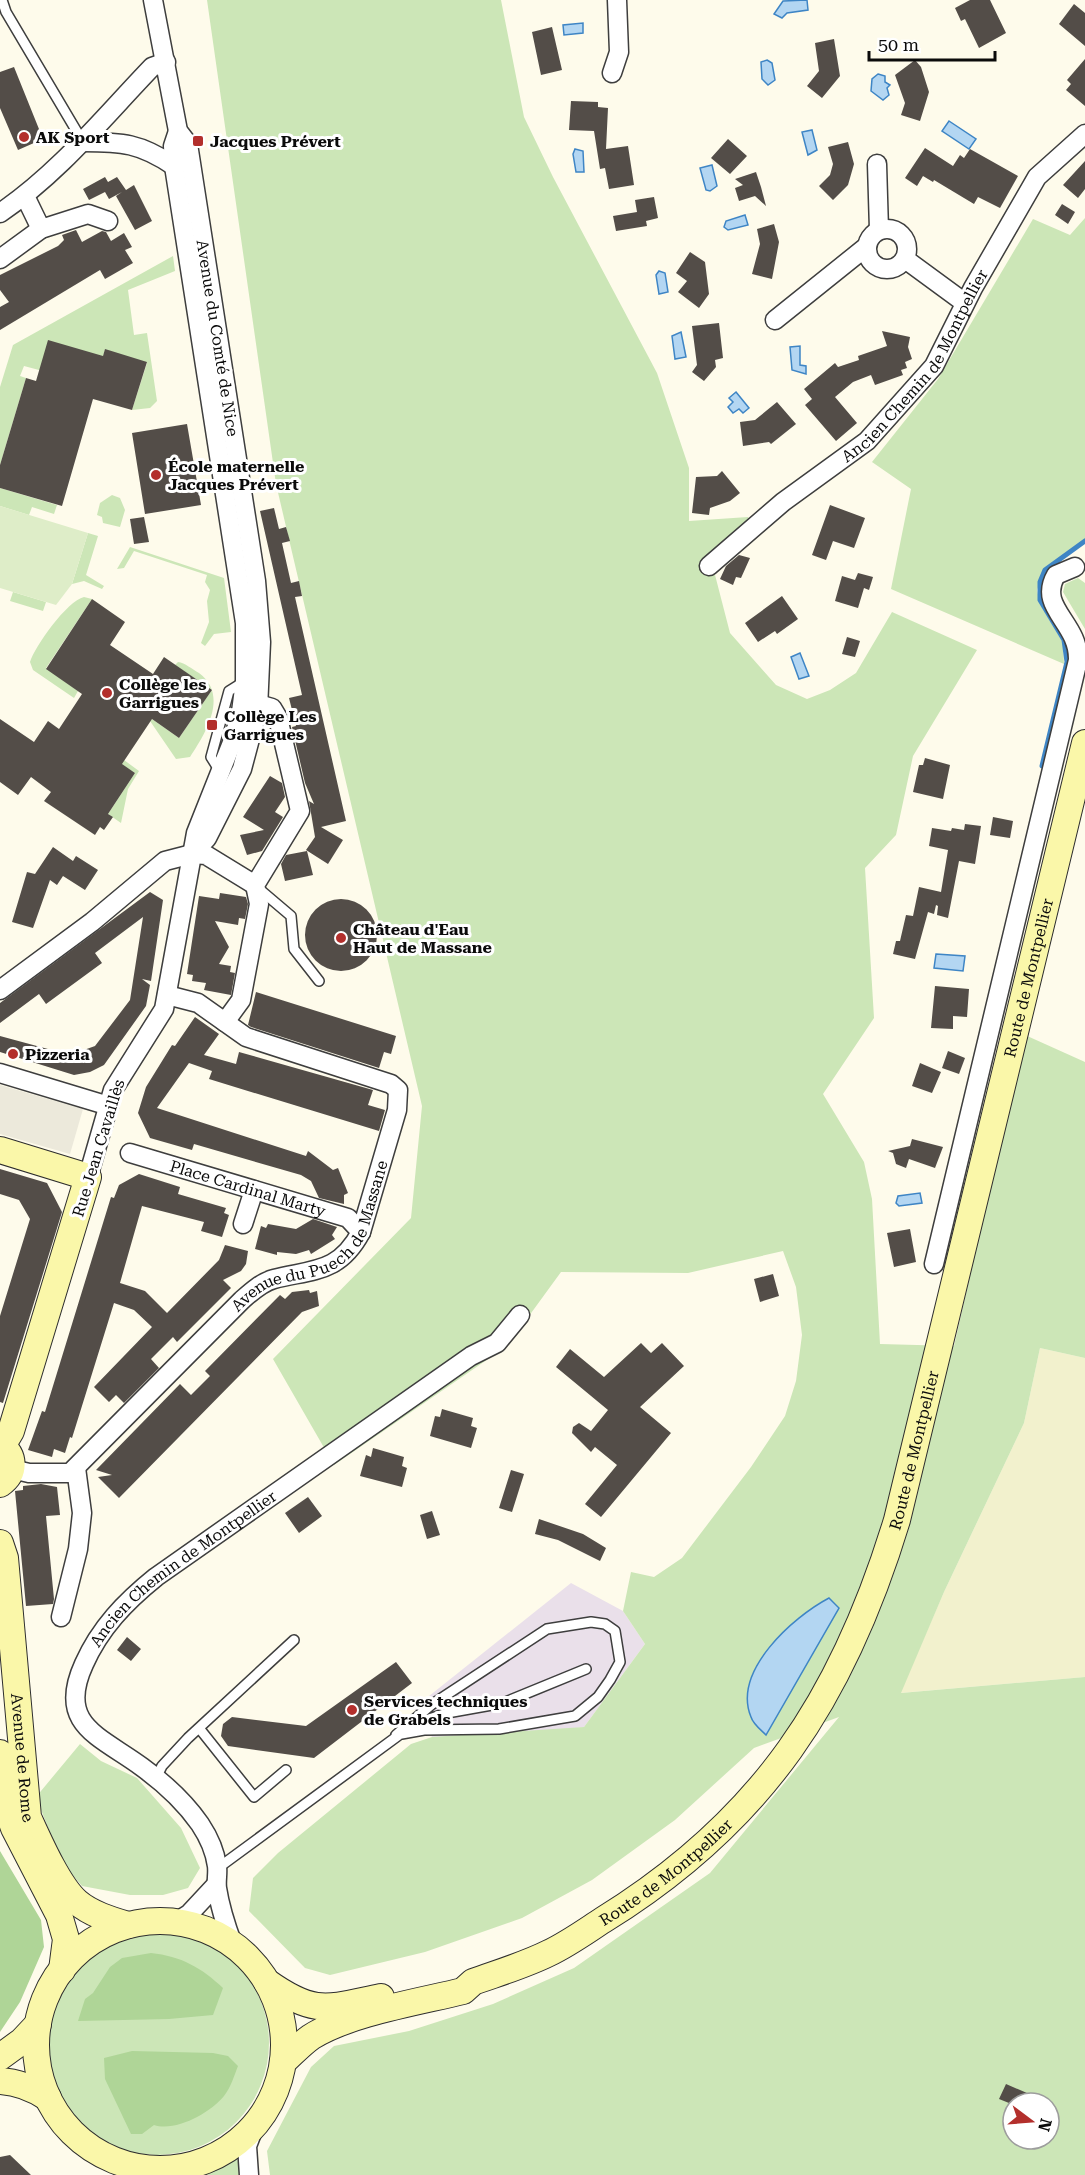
<svg xmlns="http://www.w3.org/2000/svg" width="1085" height="2175" font-family="'Roboto Serif',serif">
  <style>
    .industrial { fill: #eae0ea }
    .farmland { fill: #f2f1cd }
    .green { fill: #cce6b7; fill-rule: evenodd }
    .forest { fill: #afd597 }
    .pitch { fill: #deedc8 }
    .plaza { fill: #ece9db }
    .water { fill: #b3d6f2; stroke: #3e85c5; stroke-width: 1.5 }
    .lines { fill: none; stroke-linecap: round; stroke-linejoin: round }
    .stream { stroke: #3e85c5; stroke-width: 5 }
    .building { fill: #534d48 }
    .lane-casing { stroke: #3e3e3e; stroke-width: 12 }
    .street-casing { stroke: #3e3e3e; stroke-width: 21 }
    .secondary-casing { stroke: #2d2d2d; stroke-width: 28 }
    .lane { stroke: #fff; stroke-width: 9 }
    .street { stroke: #fff; stroke-width: 18 }
    .secondary { stroke: #faf7a9; stroke-width: 26 }
    .poi-dot { fill: #b32f2c; stroke: #fff; stroke-width: 2 }
    .labels { text-anchor: middle; stroke-width: 6; stroke-linejoin: round; paint-order: stroke }
    .poi-label { font-size: 16px; font-weight: bold; fill: #0b0b0b; stroke: #fff; text-anchor: start }
    .street-label { font-size: 16px; fill: #0b0b0b; stroke: #fff }
  </style>
  <rect width="100%" height="100%" fill="#fefbeb"/>
  <path class="industrial" d="M571 1583 623 1611 645 1644 584 1727 492 1739 432 1737 414 1708Z"/>
  <path class="farmland" d="M1040 1348 1085 1358V1677L900 1693 944 1592 1024 1423Z"/>
  <path class="green" d="M207 0H501L524 117 553 177 657 373 689 468V521L748 517 755 536 714 571 730 633 776 685 807 699 830 690 856 673 892 612 977 650 913 756 896 835 865 868 874 1018 823 1094 864 1162 872 1199 880 1344 954 1346 1025 1035 1085 1062V1358L1040 1348 1024 1423 944 1592 901 1693 1085 1677V2175H270L267 2151 311 2067 334 2046 409 2031 493 2004 574 1968 710 1873 839 1717 754 1748 675 1820 592 1880 522 1918 425 1952 330 1975 305 1968 249 1911 253 1878 278 1853 411 1744 432 1737 584 1727 645 1644 623 1611 631 1572 654 1577 682 1558 751 1467 785 1416 796 1381 802 1335 796 1287 783 1251 688 1273 561 1272 507 1346 334 1465 273 1359 411 1218 422 1106 276 484ZM1013 2103H1049V2139H1013Z
    M1085 218V539L1070 553 1044 569 1037 590 1040 604 1063 643 1064 664 891 589 911 489 872 462 938 379 1033 219 1070 235Z
    M173 256 175 271 128 290 134 335 147 333 157 401 150 408 132 410 147 363 105 350 103 356 39 370 24 366 20 376 26 378 0 465V387L13 345Z
    M0 488 57 505 54 514 32 507 29 515 0 506Z
    M112 495 120 498 125 510 120 527 103 523 102 517 97 515 100 503Z
    M88 533 98 536 86 575 104 586 102 589 84 581 72 584Z
    M130 547 224 578 231 632 214 634 205 646 201 643 209 622 207 601 210 590 205 582 207 575 134 551 124 568 117 569Z
    M1078 578 1085 583V629L1063 592 1065 584Z
    M13 592 46 602 43 611 10 601Z
    M84 597 92 599 46 668 78 691 74 698 33 670 30 662C35 646 67 601 84 597Z
    M178 662C185 663 192 669 199 673 229 695 206 733 190 757L176 759 150 721 152 719 179 738 212 690 175 665Z
    M124 760 139 771 128 789 121 823 108 814 135 773 121 764Z
    M80 1744 101 1761 137 1778 181 1828 200 1868 188 1888 163 1895H130L82 1886 62 1863 36 1797Z
    M45 2043a112 112 0 1 1 224 0a112 112 0 1 1-224 0Z
    M237 2158 241 2175H196L215 2169Z"/>
  <path class="forest" d="M0 1851 41 1920 44 1947 20 2002 0 2032Z
    M151 1953C181 1956 202 1968 223 1988L213 2015 169 2019 78 2021 85 1999 93 1993 110 1967 122 1958Z
    M132 2051 213 2053 228 2056 238 2066C234 2076 231 2087 224 2096 210 2113 176 2132 154 2125L142 2134H131L105 2079 104 2058Z"/>
  <path class="pitch" d="M0 506 88 533 72 584 56 605 0 588Z"/>
  <path class="plaza" d="M0 1085 83 1109 70 1154 0 1134Z"/>
  <path class="water" d="M807 0 808 10 787 13 782 18 774 14 783 1Z
    M583 23V33L564 35 563 25Z
    M767 60 772 63 775 80 768 85 762 79 761 62Z
    M878 74 885 76V82L890 85 887 88 889 95 883 100 871 91 872 79Z
    M949 121 976 139 969 149 942 131Z
    M812 130 817 150 808 155 802 132Z
    M575 149 583 151 584 172H576L573 154Z
    M712 165 717 186 710 191 706 190 700 168Z
    M745 215 748 225 728 230 724 227 726 221Z
    M659 271 665 273 668 292 659 294 656 275Z
    M681 332 686 357 675 359 672 336Z
    M800 346V365L806 366V374L792 370 790 347Z
    M736 392 749 408 743 413 739 409 733 413 728 407 733 402 729 398Z
    M800 653 809 676 799 679 791 657Z
    M936 954 965 956 963 971 934 968Z
    M920 1193 922 1203 899 1206 896 1203 898 1196Z
    M829 1598 839 1608 766 1735C761 1730 753 1724 751 1717 732 1671 793 1617 829 1598Z"/>
  <g class="lines">
    <path class="stream" d="M1042 766 1067 662 1064 640 1040 600V582L1045 570 1085 541"/>
  </g>
  <path class="building" d="M970 0H990L1006 33 979 48 965 19 961 21 955 8Z
    M1074 4 1085 13V46L1059 24Z
    M552 27 562 70 541 75 532 32Z
    M834 39 840 76 822 98 807 86 819 71 815 43Z
    M1085 59V106L1066 90 1071 84 1067 80Z
    M915 60 921 67 929 92 920 121 901 115 905 103 895 75Z
    M14 67 43 139 18 150 0 108V72Z
    M571 101 598 102V107L608 108 606 149 628 146 634 185 609 189 605 168 600 169 594 131 569 130Z
    M728 139 747 156 730 174 711 158Z
    M848 142 854 164 848 185 833 200 819 186 830 175 833 164 828 147Z
    M925 148 953 166 960 155 964 158 970 149 1018 176 1000 208 978 197 974 204 934 180 933 182 923 176 917 186 905 178Z
    M1085 161V189L1078 198 1063 185Z
    M756 172 761 187 766 206 755 196 739 201 735 188 743 185 735 179Z
    M105 177 108 182 117 177 126 190 134 185 152 221 135 230 116 196 122 192 109 199 105 192 89 200 83 189Z
    M654 197 658 218 646 221 647 226 616 231 613 216 637 212 635 200Z
    M1062 204 1075 212 1068 224 1055 215Z
    M774 224 779 242 772 279 752 274 760 244 757 229Z
    M76 230 82 242 102 231 106 232 111 241 124 233 132 247 125 250 133 263 105 279 100 270 0 330V307L9 302 0 290V275L58 246 64 240 62 235Z
    M690 252 705 262 709 294 699 308 678 292 687 281 676 273Z
    M719 323 723 358 715 360 716 367 704 381 692 372 697 365 692 326Z
    M882 331 910 337 908 347 912 359 905 362 907 368 901 370 903 375 875 385 871 375 853 382 835 397 857 423 836 441 805 405 812 399 804 389 835 363 838 367 859 360 858 356 887 346Z
    M48 340 103 356 105 349 147 362 132 410 93 399 62 506 0 488V465L26 378 36 381Z
    M777 402 796 424 771 444 769 442 743 446 740 422 755 420Z
    M187 424 201 505 145 514 132 433Z
    M722 471 740 493 730 501 710 508 709 515 692 513 696 477 717 476Z
    M830 505 865 518 854 548 833 541 826 560 812 555Z
    M274 508 279 529 286 527 290 541 282 543 291 583 299 581 302 596 295 597 346 821 321 827 343 840 328 864 306 850 315 837 309 801 314 804 305 783 292 727 296 726 289 698 302 695 260 511Z
    M144 517 149 542 134 544 130 519Z
    M739 555 750 558 741 578 736 577 733 585 720 579 726 566Z
    M858 573 873 577 869 590 864 588 858 608 835 601 842 576 855 580Z
    M782 596 798 619 777 634 775 631 758 642 745 623Z
    M92 599 125 622 110 645 153 674 164 657 212 690 179 738 152 719 122 764 135 773 108 814 113 817 104 830 100 827 95 835 44 801 51 792 31 777 18 795 0 782V719L34 742 48 721 59 729 82 694 46 669Z
    M847 637 860 641 855 657 842 654Z
    M925 758 950 765 943 799 913 792 919 765H923Z
    M270 776 282 783 285 797 275 812 283 817 262 851 247 855 240 835 264 830 243 817Z
    M993 817 1013 821 1010 838 990 835Z
    M965 824 981 826 975 864 959 861 948 918 937 915 938 906 936 905 934 914 928 912 915 959 893 954 896 941H900L906 915 913 916 919 887 941 892 948 850 929 846 932 828 951 831 952 828 964 830Z
    M53 847 73 861 76 856 98 870 85 890 63 876 57 885 50 880 33 928 12 922 27 872 35 874Z
    M307 851 313 875 285 881 281 864 286 855Z
    M150 892 163 900 151 981 142 979 150 985 146 1006 104 1065 90 1072 74 1075 0 1052V1036L70 1055 95 1046 130 1000 143 917 95 953 102 963 46 1004 39 994 0 1023V1003Z
    M220 893 246 897 248 904 245 919 239 918 238 925 215 921 229 947 219 964 231 966 230 972 235 973 231 995 204 990 206 983 192 981 193 975 187 974 199 896 219 899Z
    M305 935a36 36 0 1 1 72 0a36 36 0 1 1-72 0Z
    M935 986 969 989 967 1017 953 1016V1029L931 1028Z
    M256 992 396 1036 391 1054 384 1052 379 1068 251 1027 248 1025Z
    M195 1017 219 1034 204 1055 236 1064 239 1052 373 1090 368 1105 385 1110 379 1131 209 1079 212 1071 189 1063 157 1108 306 1156 308 1151 333 1170 338 1168 348 1193 344 1195V1204L319 1198 311 1181 301 1175 194 1144 192 1150 150 1138 138 1113 146 1087 172 1045 175 1046Z
    M948 1051 965 1058 959 1074 942 1068Z
    M920 1063 941 1072 932 1093 912 1086Z
    M912 1139 943 1147 935 1168 909 1159 906 1168 896 1164 893 1153 888 1151 910 1146Z
    M0 1169 47 1183 62 1212 3 1403 0 1402V1316L30 1219 19 1200 0 1194Z
    M139 1174 180 1187 178 1194 226 1208 224 1213 229 1215 222 1237 201 1231 204 1222 142 1206 120 1283 145 1291 167 1313 219 1260 225 1245 248 1251 246 1264 241 1271 223 1280 231 1288 177 1342 173 1337 151 1359 159 1368 124 1403 116 1395 109 1402 94 1387 152 1327 134 1310 114 1303 72 1438 70 1437 65 1453 54 1449 52 1457 28 1450 42 1411 45 1412 111 1197 114 1198 119 1185Z
    M313 1219 337 1227 332 1235 335 1239 311 1254 309 1250 296 1254 277 1252V1255L255 1249 261 1226 266 1228 268 1224 296 1229Z
    M910 1229 916 1262 894 1267 887 1233Z
    M773 1274 779 1296 760 1302 754 1279Z
    M309 1290 310 1293 317 1291 319 1306 302 1312 119 1498 98 1477 112 1475 96 1470 180 1384 191 1395 210 1376 205 1371 280 1295 285 1299 292 1292Z
    M641 1343 651 1353 662 1343 684 1366 640 1407 671 1433 601 1517 585 1504 617 1465 595 1447 591 1452 572 1433 573 1427 579 1423 591 1431 608 1410 556 1367 570 1349 604 1377Z
    M442 1409 473 1418 471 1426 477 1428 471 1448 430 1436 435 1416 440 1417Z
    M373 1448 404 1457 402 1466 407 1468 402 1487 360 1476 366 1455 371 1457Z
    M511 1470 524 1474 512 1512 499 1508Z
    M41 1484 57 1487 60 1515 46 1516 54 1599 53 1604 26 1606 15 1491 23 1490V1486Z
    M308 1497 322 1516 299 1533 285 1513Z
    M432 1511 440 1535 427 1539 420 1515Z
    M539 1519 583 1534 606 1548 600 1561 558 1540 535 1534Z
    M127 1637 141 1649 131 1661 117 1650Z
    M396 1662 412 1683 314 1758 228 1746 221 1736 223 1724 232 1717 306 1726Z
    M1006 2084 1050 2103H1009L999 2099Z
    M10 2155 31 2175H0V2157Z"/>
  <g class="lines">
    <defs>
      <path id="lane" d="M2 0 6 12 83 142
        M221 773 211 757 229 691 245 681
        M258 888 291 916 294 949 319 981
        M591 1622 605 1624 615 1631 620 1662 610 1680 598 1697 575 1716 499 1729 424 1730 396 1735 431 1705 547 1629Z
        M199 1728 254 1797 286 1770
        M156 1778 162 1766 188 1738 294 1640
        M218 1868 414 1724 447 1713 503 1703 586 1669"/>
      <g id="street">
        <path d="M612 73 619 52 617 0"/>
        <path d="M83 142C122 142 140 143 174 166"/>
        <path d="M877 164 879 230"/>
        <path d="M25 196 41 229"/>
        <path d="M0 213C59 173 103 118 152 67L166 62"/>
        <circle cx="887" cy="249" r="20"/>
        <path d="M0 259 41 229 88 214 108 221"/>
        <path d="M905 259 965 303"/>
        <path d="M775 320 866 247"/>
        <path id="s1" d="M709 566 783 502 867 441 934 366 973 288 1037 177 1085 134"/>
        <path d="M192 854 206 855 255 885"/>
        <path d="M0 990 92 922 165 861 192 854 207 838 242 769 258 709 261 642 256 581 188 144 178 131 153 0"/>
        <path d="M225 1022 241 1000 259 904 255 885 300 811 278 718 272 708 258 704"/>
        <path d="M0 1073 109 1106"/>
        <path id="s2" d="M130 1153 348 1218 361 1232"/>
        <path d="M88 1177 113 1090 164 1009 196 833 233 740 241 712 245 681V623L174 166 173 146 178 131"/>
        <path d="M243 1224 254 1190"/>
        <path d="M934 1264 1078 660C1079 622 1037 608 1056 575L1075 567"/>
        <path id="s3" d="M12 1469 29 1473H70L242 1300C251 1292 262 1282 274 1279 314 1269 339 1273 361 1232L397 1110 398 1090 391 1084 246 1037 198 1003 167 995"/>
        <path d="M61 1617 78 1549 82 1513 76 1468"/>
        <path d="M176 1922 189 1914 216 1885"/>
        <path id="s4" d="M233 1945C226 1926 220 1908 217 1888 216 1881 218 1873 217 1866 215 1851 208 1836 200 1824 184 1801 164 1783 142 1767 100 1736 56 1725 84 1664 100 1628 125 1602 156 1577L471 1356 497 1343 520 1315"/>
        <path d="M148 2169 163 2175"/>
        <path d="M249 2175 247 2146 255 2125"/>
      </g>
      <g id="secondary">
        <path d="M0 1150 88 1177 11 1431 2 1446"/>
        <path d="M0 1445C15 1455 16 1473 0 1484"/>
        <path id="s5" d="M0 1543 5 1558 28 1817C39 1841 58 1885 77 1902 91 1914 111 1920 128 1925"/>
        <path d="M0 1753 5 1803 14 1828 59 1915 66 1939 62 1970"/>
        <circle cx="160" cy="2045" r="124"/>
        <path d="M267 1982C315 2016 327 2008 381 1997"/>
        <path d="M0 2057 22 2041 38 2024"/>
        <path id="s6" d="M283 2062C292 2054 301 2044 311 2037 349 2013 418 2002 463 1991L473 1982C498 1973 525 1965 549 1953 568 1944 586 1931 603 1920 763 1821 843 1698 897 1520L1085 743"/>
        <path d="M0 2081C18 2082 33 2088 48 2098"/>
      </g>
    </defs>
    <use href="#lane" class="lane-casing"/>
    <use href="#street" class="street-casing"/>
    <use href="#secondary" class="secondary-casing"/>
    <use href="#lane" class="lane"/>
    <use href="#street" class="street"/>
    <use href="#secondary" class="secondary"/>
  </g>
  <g class="poi-dot">
    <circle cx="24" cy="137" r="6"/>
    <rect x="192" y="135" width="12" height="12" rx="3"/>
    <circle cx="156" cy="475" r="6"/>
    <circle cx="107" cy="693" r="6"/>
    <rect x="206" y="719" width="12" height="12" rx="3"/>
    <circle cx="341" cy="938" r="6"/>
    <circle cx="13" cy="1054" r="6"/>
    <circle cx="352" cy="1710" r="6"/>
  </g>
  <g class="labels">
    <g class="poi-label">
      <text x="36" y="143">AK Sport</text>
      <text x="210" y="147">Jacques Prévert</text>
      <text x="168" y="472">École maternelle<tspan x="168" dy="18">Jacques Prévert</tspan></text>
      <text x="119" y="690">Collège les<tspan x="119" dy="18">Garrigues</tspan></text>
      <text x="224" y="722">Collège Les<tspan x="224" dy="18">Garrigues</tspan></text>
      <text x="353" y="935">Château d'Eau<tspan x="353" dy="18">Haut de Massane</tspan></text>
      <text x="25" y="1060">Pizzeria</text>
      <text x="364" y="1707">Services techniques<tspan x="364" dy="18">de Grabels</tspan></text>
    </g>
    <g class="street-label">
      <text transform="translate(218 338) rotate(81)" y="6">Avenue du Comté de Nice</text>
      <text dy="6" stroke="none"><textPath href="#s1" startOffset="291">Ancien Chemin de Montpellier</textPath></text>
      <text dy="6" stroke="none"><textPath href="#s6" startOffset="1422">Route de Montpellier</textPath></text>
      <text transform="translate(98 1148) rotate(-73)" y="6">Rue Jean Cavaillès</text>
      <text dy="6" stroke="none"><textPath href="#s2" startOffset="123">Place Cardinal Marty</textPath></text>
      <text dy="6" stroke="none"><textPath href="#s3" startOffset="405">Avenue du Puech de Massane</textPath></text>
      <text dy="6" stroke="none"><textPath href="#s6" startOffset="936">Route de Montpellier</textPath></text>
      <text dy="6" stroke="none"><textPath href="#s4" startOffset="484">Ancien Chemin de Montpellier</textPath></text>
      <text dy="6" stroke="none"><textPath href="#s5" startOffset="216">Avenue de Rome</textPath></text>
      <text dy="6" stroke="none"><textPath href="#s6" startOffset="434">Route de Montpellier</textPath></text>
    </g>
  </g>
  <g transform="translate(1031 2121) rotate(106)"><circle r="28" fill="#ffffff" stroke="#9d9d9d" stroke-width="1.5"/>
  <path d="M0-4.5L10 22L0 15L-10 22Z" fill="#b32f2c"/>
  <text y="-9" font-size="16" font-weight="bold" text-anchor="middle" fill="#0b0b0b">N</text>
  </g>
  <path d="M869 51v9h126v-9" fill="none" stroke="#0b0b0b" stroke-width="3"/>
  <text x="878" y="51" font-size="18" fill="#0b0b0b" stroke="#ffffff" stroke-width="4.5" paint-order="stroke">50 m</text>
</svg>
